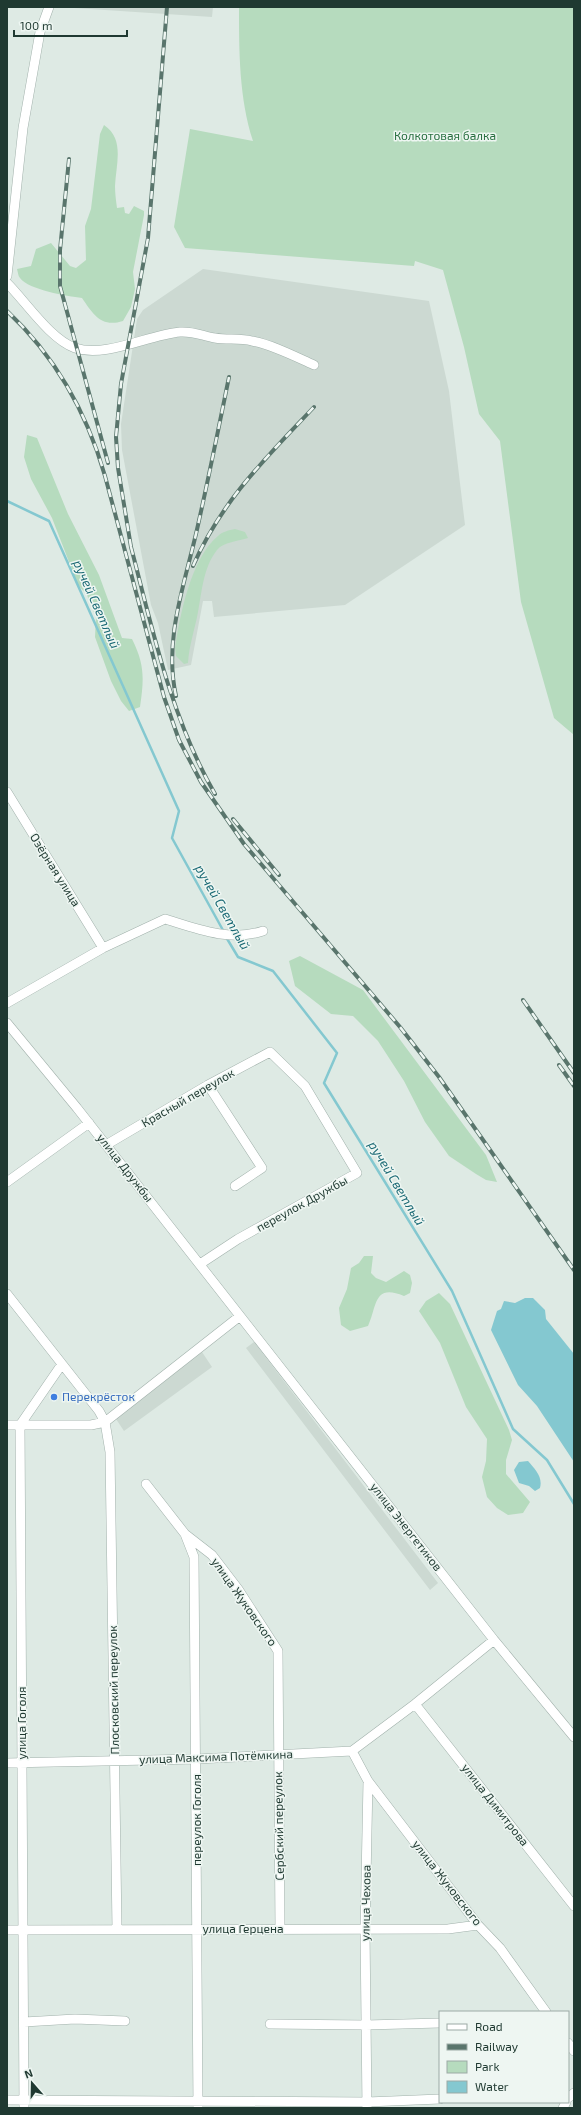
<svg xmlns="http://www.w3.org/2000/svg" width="581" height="2115" font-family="'Exo 2',sans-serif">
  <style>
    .built { fill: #ccd9d2 }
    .green { fill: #b6dbbe }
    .water { fill: #84c8d0 }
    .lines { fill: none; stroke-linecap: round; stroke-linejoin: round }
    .stream { stroke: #84c8d0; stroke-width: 2.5 }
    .street-casing { stroke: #a1b1ab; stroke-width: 10 }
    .street { stroke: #fff; stroke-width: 9 }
    .rail-casing { stroke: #59756c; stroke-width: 4 }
    .rail { stroke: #eef6f2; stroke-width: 2.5; stroke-dasharray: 8; stroke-linecap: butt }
    .shop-dot { fill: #3f7fe0; stroke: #eef6f2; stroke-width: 1.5 }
    .labels { text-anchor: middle; stroke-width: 3; stroke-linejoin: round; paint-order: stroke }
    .park-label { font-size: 12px; fill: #297041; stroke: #eef6f2 }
    .street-label { font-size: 12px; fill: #1f3931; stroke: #eef6f2 }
    .shop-label { font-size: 12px; fill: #366cbe; stroke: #eef6f2; text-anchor: start }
    .water-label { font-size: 13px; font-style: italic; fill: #1a6974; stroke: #eef6f2 }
  </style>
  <rect width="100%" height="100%" fill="#deeae4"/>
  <path class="built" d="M59 7H213L212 17Z
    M203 269 429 301 449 391 465 525 345 605 214 617 212 601H203L191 665 168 670 158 623 151 605 122 450 121 424 137 319 143 310Z
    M254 1342 438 1583 430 1590 246 1348Z
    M202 1352 212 1367 124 1431 114 1416Z"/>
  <path class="green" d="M239 7H574V735L554 718 521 602 500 441 479 414 464 347 443 270 415 261 414 266 185 248 174 227 190 129 253 141C239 98 239 51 239 7Z
    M104 125C125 139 116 164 115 186 115 193 116 201 117 208L124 207 125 213 129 214 134 206 144 211V215L133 272 135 289 131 307 123 321C101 328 93 314 82 298 67 296 29 290 20 278 18 276 18 272 17 269L31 266 36 249 51 243 70 266 76 268 86 260 85 226 91 209 100 134Z
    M27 435 37 438 68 514 99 575 122 638 132 639C145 665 144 679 140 707L129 711 121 701 111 681 95 637 96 617 87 595 78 585 52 518 31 479 24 457Z
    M235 529 245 532 248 538C239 541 223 542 217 550 203 568 202 591 198 612 195 629 189 645 188 663L184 664 176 656 175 648C180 615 191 558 218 536 222 532 229 530 235 529Z
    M300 956 363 990 486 1155 497 1182 486 1180 476 1174 449 1156 425 1122 404 1081 378 1041 353 1016 331 1014 295 986 289 961Z
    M364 1256H373L371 1273 376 1278 386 1282 404 1271 410 1275 412 1283 410 1293 404 1296C373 1283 377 1307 368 1326L350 1331 341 1325 339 1308 347 1289 351 1268 359 1263Z
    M439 1293 450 1304 509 1430 512 1440 506 1460V1474L530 1502 523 1513 508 1515 497 1508 487 1497 482 1477 486 1461 487 1439 466 1407 440 1343 419 1311 426 1301Z"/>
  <path class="water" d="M525 1298H533L545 1310 546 1319 574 1354V1462L537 1406 518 1385 491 1330 497 1311 501 1309 504 1301 515 1303Z
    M528 1461C535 1469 543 1477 540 1488L535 1491 529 1486 519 1483 514 1470 519 1462Z"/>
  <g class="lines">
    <path class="stream" d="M7 501 49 521 179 811 172 838 224 932
      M226 937 238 957 273 971 337 1053 324 1083 452 1291 513 1429 547 1460 574 1504"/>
    <defs>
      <path id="street" d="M7 276 23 128 40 32 49 7
        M7 283C26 302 50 339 75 348 106 358 148 335 180 332 193 331 203 336 215 338 227 340 240 338 252 341 273 345 294 356 314 365
        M7 792 103 948
        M7 1003 103 948 165 919C197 929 230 942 263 931
        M7 1023 77 1108 494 1640 574 1737
        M208 1085 262 1168 235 1186
        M106 1145 208 1085 270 1052 305 1086 357 1173 238 1239 200 1264
        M7 1182 89 1123
        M7 1294 99 1411 105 1422 110 1452 117 1929
        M7 1425H91L105 1422 240 1316
        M146 1484 185 1534 212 1555 238 1589 278 1651 280 1929
        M185 1534 194 1557 198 2108
        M415 1704 574 1906
        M352 1751 368 1781 478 1925 500 1948 546 2012
        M352 1751 415 1704 494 1640
        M7 1763 197 1759 352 1751
        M7 1930 448 1929 478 1925
        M24 2022 75 2019 125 2021
        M270 2024 366 2025 440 2023
        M568 2043 574 2051
        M568 2098 574 2093
        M7 2100 367 2102 440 2099
        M24 2108 20 1425 62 1364
        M367 2108 365 1930 368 1781
        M563 2108 566 2102"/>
    </defs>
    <use href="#street" class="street-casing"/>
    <use href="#street" class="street"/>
    <defs>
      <path id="rail" d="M69 159 60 250V286L108 463
        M7 311C55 356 87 413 105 476L164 697 179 740 201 782 244 844 400 1027 439 1077 574 1270
        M131 547 118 468 116 437 121 384 148 238 167 7
        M131 547C153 631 171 718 215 794
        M193 566C222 500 266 458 314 407
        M176 696C163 638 186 581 198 525 209 476 219 426 229 377
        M233 819 279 875
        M523 1000 574 1073
        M559 1065 574 1086"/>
    </defs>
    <use href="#rail" class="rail-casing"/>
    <use href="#rail" class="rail"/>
  </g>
  <circle class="shop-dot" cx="54" cy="1397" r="4"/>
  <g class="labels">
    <g class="park-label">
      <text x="445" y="140">Колкотовая балка</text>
    </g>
    <g class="street-label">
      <text transform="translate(55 870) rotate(58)" y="4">Озёрная улица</text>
      <text transform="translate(188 1098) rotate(-30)" y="4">Красный переулок</text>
      <text transform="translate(125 1168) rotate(52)" y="4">улица Дружбы</text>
      <text transform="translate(302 1204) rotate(-29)" y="4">переулок Дружбы</text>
      <text transform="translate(406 1527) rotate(52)" y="4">улица Энергетиков</text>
      <text transform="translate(244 1602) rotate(55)" y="4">улица Жуковского</text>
      <text transform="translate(114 1690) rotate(-91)" y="4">Плосковский переулок</text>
      <text transform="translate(22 1723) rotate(-90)" y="4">улица Гоголя</text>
      <text transform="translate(216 1757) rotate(-2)" y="4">улица Максима Потёмкина</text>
      <text transform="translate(495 1805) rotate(52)" y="4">улица Димитрова</text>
      <text transform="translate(197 1820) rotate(-90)" y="4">переулок Гоголя</text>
      <text transform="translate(279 1826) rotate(-91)" y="4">Сербский переулок</text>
      <text transform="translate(447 1883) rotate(52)" y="4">улица Жуковского</text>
      <text transform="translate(366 1903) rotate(-89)" y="4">улица Чехова</text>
      <text x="243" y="1933">улица Герцена</text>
    </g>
    <g class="shop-label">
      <text x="62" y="1401">Перекрёсток</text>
    </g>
    <g class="water-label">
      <text transform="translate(97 604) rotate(66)" y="5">ручей Светлый</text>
      <text transform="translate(223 907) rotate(60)" y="5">ручей Светлый</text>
      <text transform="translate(397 1183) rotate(59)" y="5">ручей Светлый</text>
    </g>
  </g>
  <rect width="581" height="2115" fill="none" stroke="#1f3931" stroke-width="16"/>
  <rect x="439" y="2011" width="130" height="92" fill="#eef6f2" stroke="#9baaa5"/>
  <rect x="447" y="2024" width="20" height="6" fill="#ffffff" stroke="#9baaa5"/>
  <text x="475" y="2031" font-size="12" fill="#1f3931">Road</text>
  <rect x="447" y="2044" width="20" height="6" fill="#59756c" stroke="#9baaa5"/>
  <text x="475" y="2051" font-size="12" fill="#1f3931">Railway</text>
  <rect x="447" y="2061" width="20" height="12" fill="#b6dbbe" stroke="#9baaa5"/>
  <text x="475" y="2071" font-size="12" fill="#1f3931">Park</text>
  <rect x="447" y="2081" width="20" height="12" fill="#84c8d0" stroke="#9baaa5"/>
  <text x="475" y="2091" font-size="12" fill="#1f3931">Water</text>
  <g transform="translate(32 2083) rotate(340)" stroke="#eef6f2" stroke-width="3" paint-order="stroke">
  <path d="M0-3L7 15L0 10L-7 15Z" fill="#1f3931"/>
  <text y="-6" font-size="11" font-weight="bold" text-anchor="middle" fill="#1f3931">N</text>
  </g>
  <path d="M14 30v6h113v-6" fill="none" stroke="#1f3931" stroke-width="2"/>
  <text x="20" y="30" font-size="12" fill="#1f3931" stroke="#eef6f2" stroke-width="3" paint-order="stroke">100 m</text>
</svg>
